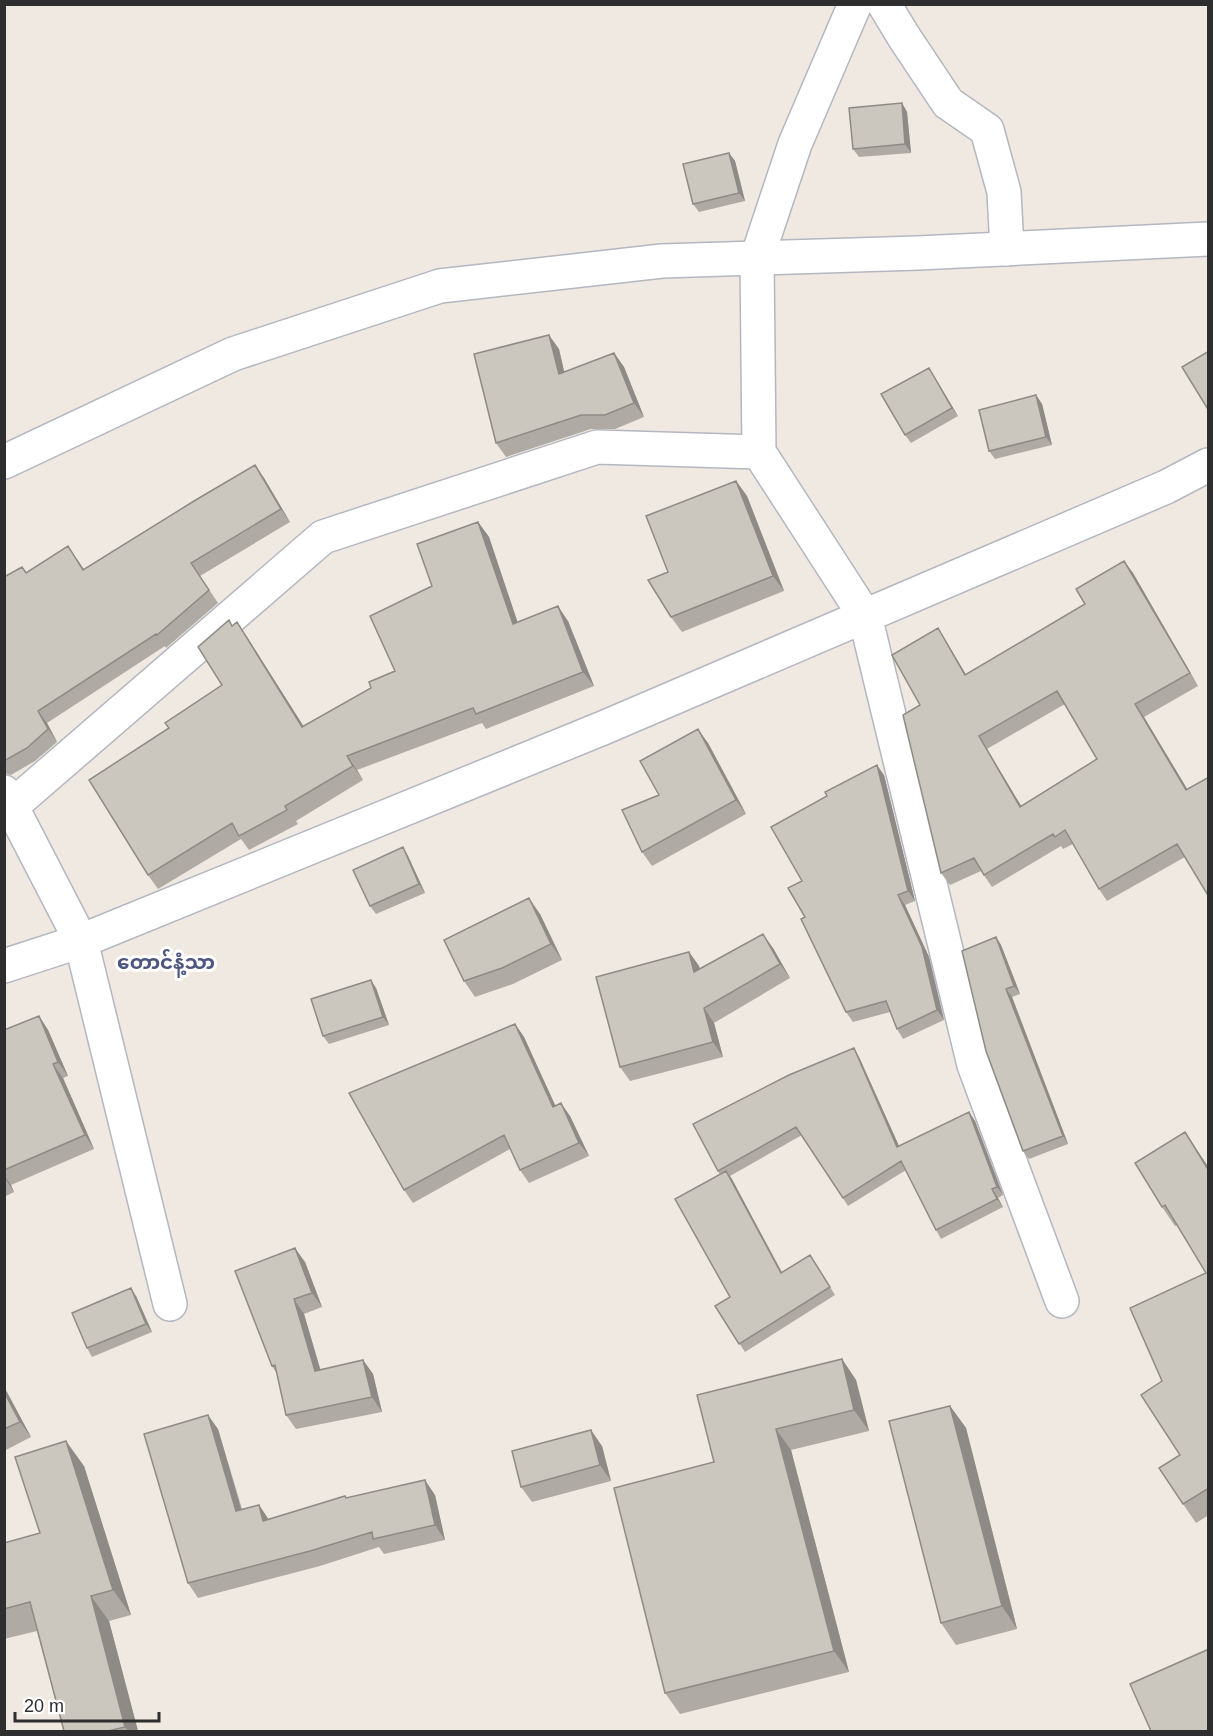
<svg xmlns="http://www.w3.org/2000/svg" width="1213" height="1736" font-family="Arial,'Noto Sans Myanmar',sans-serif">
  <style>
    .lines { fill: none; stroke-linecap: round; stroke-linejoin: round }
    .minor-casing { stroke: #b4b7c1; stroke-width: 36 }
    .secondary-casing { stroke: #b4b7c1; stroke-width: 36 }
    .minor { stroke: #fff; stroke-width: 33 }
    .secondary { stroke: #fff; stroke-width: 33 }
    .wall { fill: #afaba4; fill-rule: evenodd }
    .shaded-wall { fill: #8e8b86 }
    .building { fill: #cbc7bf; stroke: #8e8b86; stroke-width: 1.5; fill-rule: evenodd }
    .labels { text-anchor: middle; stroke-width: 6; stroke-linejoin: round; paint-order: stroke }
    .quarter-label { font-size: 20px; font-weight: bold; fill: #4d5680; stroke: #fff }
  </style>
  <rect width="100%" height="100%" fill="#efe9e1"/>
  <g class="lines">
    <defs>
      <path id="minor" d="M855 4 795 144 757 258 759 452 865 616 974 1065 1062 1301
        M884 4 904 37 948 103 987 130 1004 192 1007 249
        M4 792 81 941 170 1304
        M12 806 323 537 597 447 759 452
        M4 966 81 941 603 728 1166 487 1208 465"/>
      <path id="secondary" d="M4 462 233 354 440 286 662 261 918 253 1208 239"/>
    </defs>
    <use href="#minor" class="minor-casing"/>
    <use href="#secondary" class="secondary-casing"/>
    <use href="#minor" class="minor"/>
    <use href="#secondary" class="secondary"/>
  </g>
  <path class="wall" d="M902 103 907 112 911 153 859 157 853 149Z
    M729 153 735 161 745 201 699 212 693 204Z
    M559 349 564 372 614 353 624 367 644 417 615 429H591L506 457 496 443Z
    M934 376 958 416 911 443 905 435Z
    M1036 395 1042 404 1052 445 995 459 989 451Z
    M264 478 290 522 200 576 218 603 166 648 165 646 47 723 57 742 35 761 11 775 4 773V577L22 567 26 572 77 559 84 569Z
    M736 481 747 496 784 591 682 632 671 617 668 572Z
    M478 522 489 537 517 622 568 621 594 686 486 729 482 723 357 770 363 780 296 821 298 824 249 850 241 839 158 889 148 875 169 728 222 685 232 625 247 637 303 726 371 688 395 671 432 586Z
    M1124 561 1133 573 1198 686 1144 717 1187 789 1185 857 1107 901 1099 889 1073 844 1063 849 1061 846 992 887 981 871 950 885 941 873 920 705 946 641 966 675 1085 604ZM1065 704 1097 759 1021 806 987 749Z
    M708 743 746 814 652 866 642 852 659 795Z
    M884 775 915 901 905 905 929 957 944 1020 903 1039 897 1029 890 1012 853 1022 846 1012 805 917 802 881Z
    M403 847 408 856 425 893 376 914 370 906Z
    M540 914 562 960 513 984 475 997 464 981Z
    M996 937 1001 945 1020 994 1012 997 1068 1144 1029 1159 1023 1151Z
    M773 948 790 978 714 1023 723 1057 630 1081 620 1067 689 952 699 966 700 969Z
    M376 988 389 1025 329 1044 323 1036Z
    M39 1016 48 1030 68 1076 63 1078 94 1149 11 1185 14 1192 4 1197V1030Z
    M515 1024 524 1037 555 1106 570 1116 589 1156 529 1183 520 1170 510 1149 413 1203 404 1190Z
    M859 1057 899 1146 969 1112 975 1121 1003 1195 998 1198 1003 1207 941 1239 936 1230 906 1170 848 1206 802 1135 730 1176 782 1272 810 1255 835 1295 745 1352 715 1306 730 1297 720 1175 718 1171Z
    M1185 1132 1209 1168V1515L1196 1523 1183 1504 1180 1455 1162 1381 1206 1273 1177 1225 1175 1226 1162 1207Z
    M305 1262 322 1307 304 1314 320 1370 363 1360 373 1374 382 1412 296 1429 286 1415 277 1374 272 1366Z
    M136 1296 152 1332 92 1357 87 1348Z
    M842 1359 856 1380 869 1431 791 1450 849 1672 680 1714 665 1693 714 1462Z
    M4 1388 31 1437 4 1451Z
    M950 1406 966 1428 1017 1629 956 1645 941 1623Z
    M218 1429 242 1509 259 1505 269 1520 345 1496 347 1498 435 1495 445 1540 384 1554 379 1547 320 1566 198 1598 188 1583Z
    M602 1446 611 1481 532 1502 521 1487Z
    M84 1466 131 1615 109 1621 138 1731H64L37 1631 4 1639V1543L40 1533Z"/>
  <path class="shaded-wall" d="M902 103 907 112 911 153 905 144Z
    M729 153 735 161 745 201 739 193Z
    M549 335 559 349 568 388 559 374Z
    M614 353 624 367 644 417 634 403Z
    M929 368 934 376 958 416 952 408Z
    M1036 395 1042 404 1052 445 1046 437Z
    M255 465 264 478 290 522 281 509Z
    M736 481 747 496 784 591 773 576Z
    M478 522 489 537 523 638 513 624Z
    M1124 561 1133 573 1198 686 1190 673Z
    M558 606 568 621 594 686 583 672Z
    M237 622 247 637 313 741 302 727Z
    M938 628 946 641 974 688 965 675Z
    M1135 704 1144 717 1195 802 1186 790Z
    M38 711 47 723 57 742 48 729Z
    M698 729 708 743 746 814 736 800Z
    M979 736 987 749 1029 819 1020 807Z
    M347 756 357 770 363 780 353 766Z
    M877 765 884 775 915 901 908 891Z
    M403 847 408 856 425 893 419 884Z
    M898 895 905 905 929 957 944 1020 937 1010Z
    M529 898 540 914 562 960 551 944Z
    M763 934 773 948 790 978 780 964Z
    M996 937 1001 945 1020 994 1014 986Z
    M689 952 699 966 704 987 694 972Z
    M371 980 376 988 389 1025 383 1017Z
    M1006 989 1012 997 1068 1144 1063 1136Z
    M704 1008 714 1023 723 1057 713 1042Z
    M39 1016 48 1030 68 1076 58 1062Z
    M515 1024 524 1037 562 1120 553 1107Z
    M854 1048 859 1057 903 1155 897 1147Z
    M53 1064 63 1078 94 1149 85 1135Z
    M561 1103 570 1116 589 1156 579 1143Z
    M969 1112 975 1121 1003 1195 997 1187Z
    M1185 1132 1209 1168V1171Z
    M726 1171 732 1179 786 1281 781 1273Z
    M4 1175 11 1185 14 1192 5 1178Z
    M992 1189 998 1198 1003 1207 997 1199Z
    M295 1248 305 1262 322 1307 312 1293Z
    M131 1288 136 1296 152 1332 146 1324Z
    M294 1299 304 1314 325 1385 315 1371Z
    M842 1359 856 1380 869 1431 854 1410Z
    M363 1360 373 1374 382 1412 372 1397Z
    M4 1388 7 1392 31 1437 20 1422 4 1392Z
    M950 1406 966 1428 1017 1629 1002 1606Z
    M208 1415 218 1429 246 1526 236 1511Z
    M776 1429 791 1450 849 1672 834 1651Z
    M591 1430 602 1446 611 1481 600 1465Z
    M66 1441 84 1466 131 1615 113 1590Z
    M425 1480 435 1495 445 1540 435 1525Z
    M259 1505 269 1520 263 1521Z
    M91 1596 109 1621 138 1731H128L125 1727Z"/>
  <path class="building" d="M902 103 905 144 853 149 849 108Z
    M729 153 739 193 693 204 683 164Z
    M549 335 559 374 614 353 634 403 605 415H581L496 443 474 354Z
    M1209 351V411L1182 367Z
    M929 368 952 408 905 435 881 394Z
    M1036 395 1046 437 989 451 979 410Z
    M255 465 281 509 191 563 209 590 157 635 156 634 38 711 48 729 27 748 4 761V577L22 567 26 573 68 546 83 570 194 501Z
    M736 481 773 576 671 617 648 580 668 572 646 516Z
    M478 522 513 624 558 606 583 672 476 714 473 708 347 756 353 766 285 806 287 810 239 836 232 823 148 875 89 780 169 728 165 723 222 685 198 647 229 620 232 626 237 622 302 727 371 688 369 682 395 671 370 616 432 586 417 544Z
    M1124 561 1190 673 1135 704 1186 790 1209 777V897L1177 844 1099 889 1065 830 1055 837 1053 834 984 875 974 858 941 873 903 715 920 705 892 655 938 628 965 675 1085 604 1076 589ZM1057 691 1097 759 1020 807 979 736Z
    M698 729 736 800 642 852 622 810 659 795 640 761Z
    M877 765 908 891 898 895 922 947 937 1010 897 1029 886 1001 846 1012 801 919 805 917 788 888 802 881 771 827 827 796 825 792Z
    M403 847 419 884 370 906 353 870Z
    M529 898 551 944 502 968 464 981 444 940Z
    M763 934 780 964 704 1008 713 1042 620 1067 596 977 689 952 694 972Z
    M996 937 1014 986 1006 989 1063 1136 1023 1151 986 1051 962 951Z
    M371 980 383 1017 323 1036 311 999Z
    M39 1016 58 1062 53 1064 85 1135 4 1170V1030Z
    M515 1024 553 1107 561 1103 579 1143 520 1170 504 1135 404 1190 349 1093Z
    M854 1048 897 1147 969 1112 997 1187 992 1189 997 1199 936 1230 901 1161 843 1198 796 1127 718 1171 693 1124 789 1075Z
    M1185 1132 1209 1171V1488L1183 1504 1159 1468 1180 1455 1141 1395 1162 1381 1130 1308 1206 1273 1165 1205 1162 1207 1135 1163Z
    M726 1171 781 1273 810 1255 830 1287 739 1344 715 1306 730 1297 675 1199Z
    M295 1248 312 1293 294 1299 315 1371 363 1360 372 1397 286 1415 275 1365 272 1366 235 1271Z
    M131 1288 146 1324 87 1348 72 1313Z
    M842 1359 854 1410 776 1429 834 1651 665 1693 614 1488 714 1462 697 1395Z
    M4 1392 20 1422 4 1429Z
    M950 1406 1002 1606 941 1623 889 1421Z
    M208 1415 236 1511 259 1505 263 1521 345 1496 346 1498 425 1480 435 1525 373 1539 372 1532 310 1551 188 1583 144 1434Z
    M591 1430 600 1465 521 1487 512 1451Z
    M66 1441 113 1590 91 1596 125 1727 108 1731H64L30 1602 4 1609V1543L40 1533 15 1457Z
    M1209 1649V1731H1151L1130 1684Z"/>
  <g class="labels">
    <g class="quarter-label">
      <text x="166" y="969">တောင်နံ့သာ</text>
    </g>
  </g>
  <rect width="1213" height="1736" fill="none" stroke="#2e2e2e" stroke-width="12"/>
  <path d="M15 1712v9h144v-9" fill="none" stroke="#2e2e2e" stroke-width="3"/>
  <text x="24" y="1712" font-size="18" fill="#2e2e2e" stroke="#ffffff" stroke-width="4.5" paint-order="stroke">20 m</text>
</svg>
